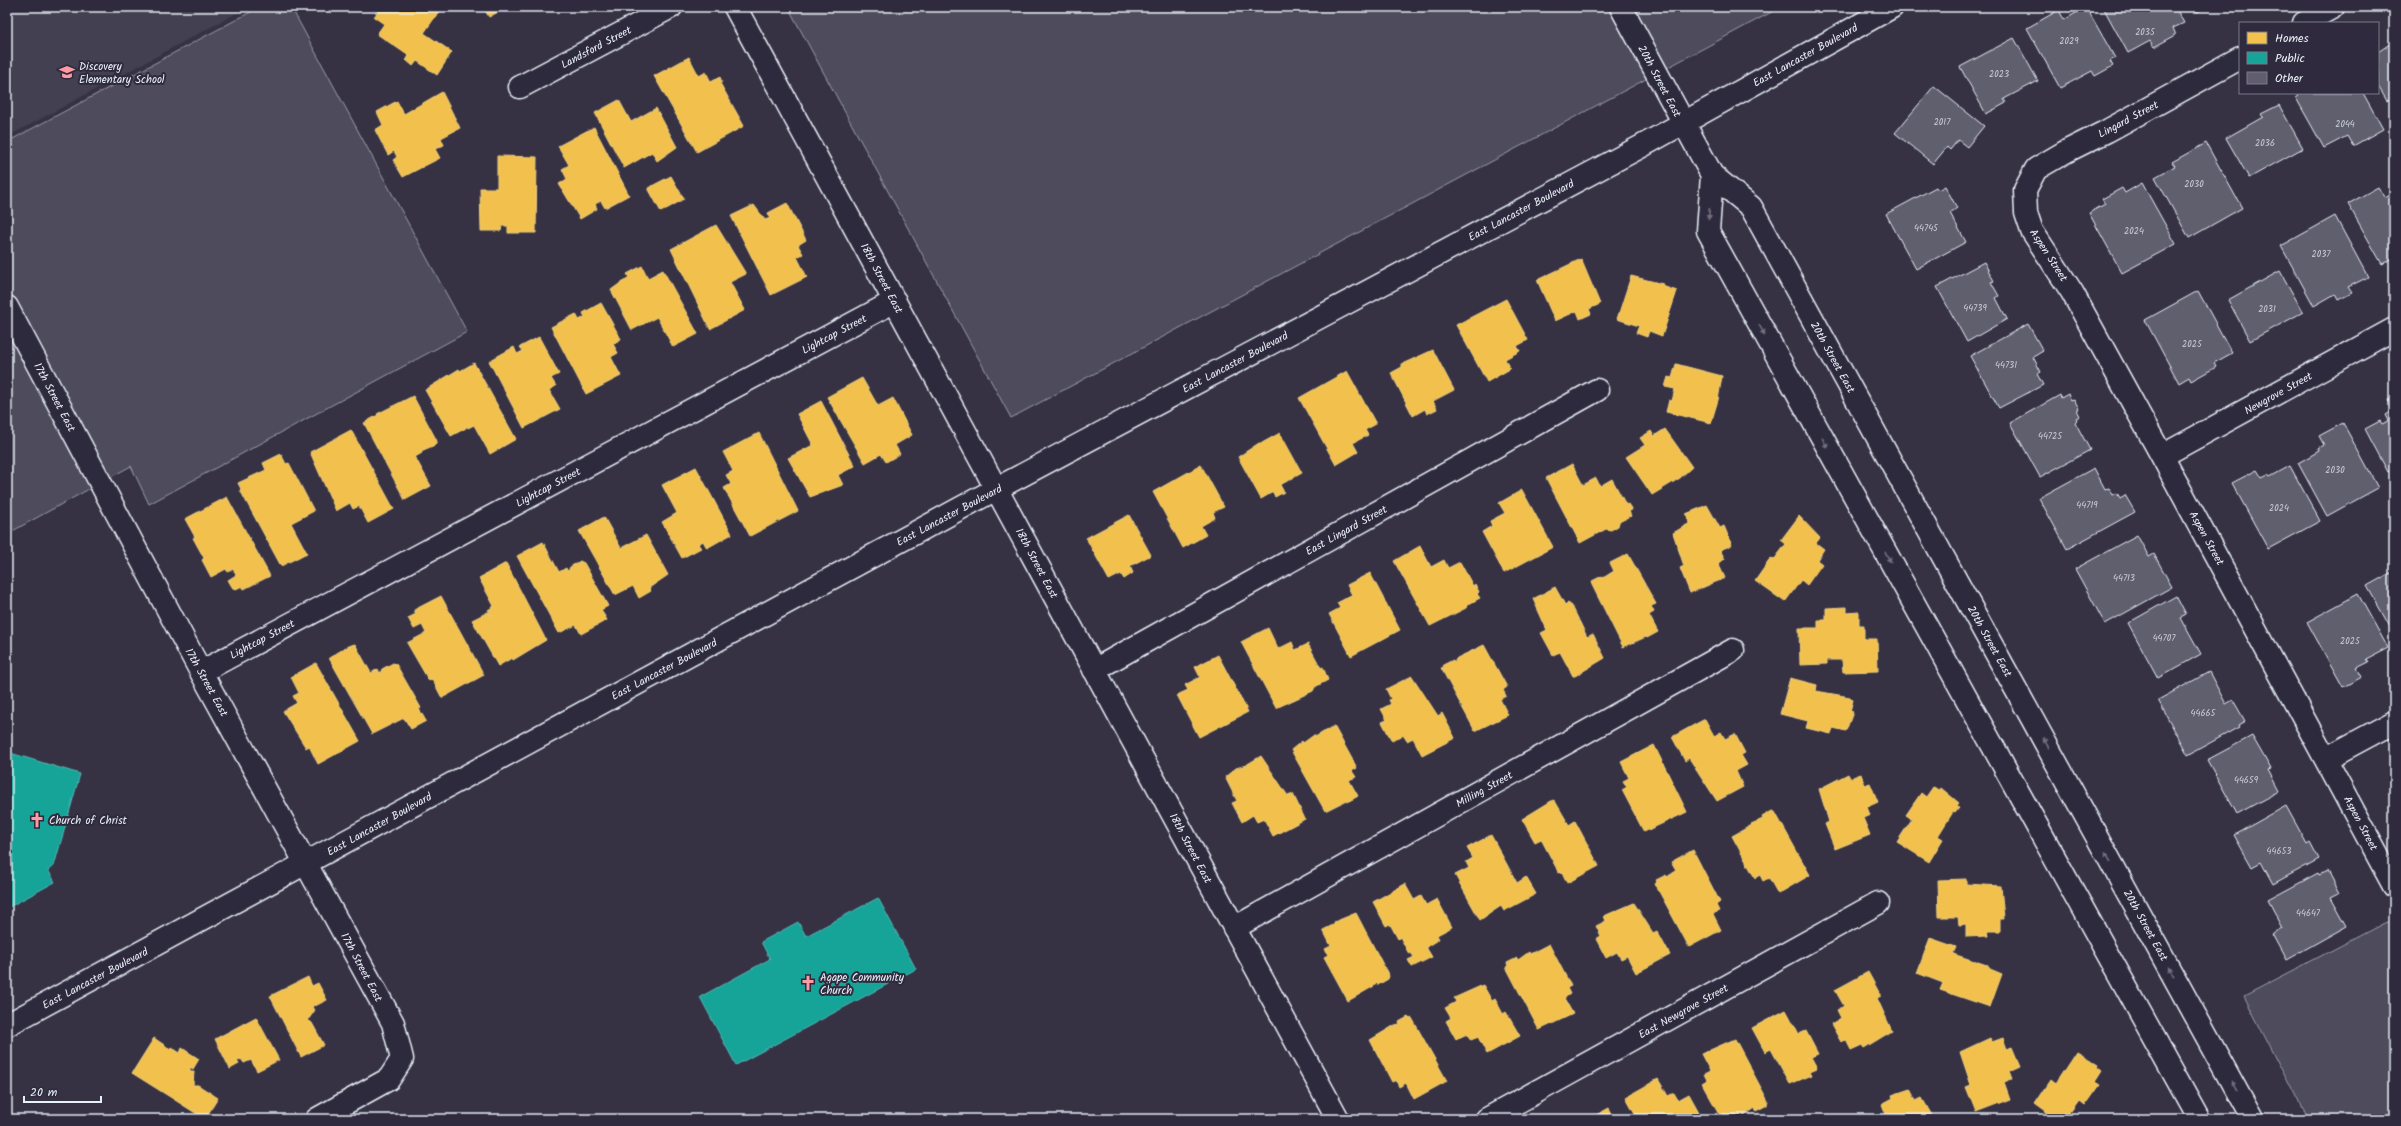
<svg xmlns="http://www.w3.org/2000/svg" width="2401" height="1126" font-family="Kalam,sans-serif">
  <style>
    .built { fill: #433f51 }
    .green { fill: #4d4b5c; stroke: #9a9eaa }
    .homes { fill: #f2c14e; stroke: #efcf81 }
    .public { fill: #17a398; stroke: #56bab5 }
    .building { fill: #605e6e; stroke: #e8f1f8 }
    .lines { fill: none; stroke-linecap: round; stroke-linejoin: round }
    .minor-casing { stroke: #e8f1f8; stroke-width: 25 }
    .major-casing { stroke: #e8f1f8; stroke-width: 25 }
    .minor { stroke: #2f2a3d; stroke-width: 22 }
    .major { stroke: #2f2a3d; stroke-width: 22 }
    .oneway { fill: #70707e }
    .labels { text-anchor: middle; stroke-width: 4; stroke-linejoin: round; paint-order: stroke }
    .number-label { font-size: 9px; fill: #c6ccd6 }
    .street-label { font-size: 11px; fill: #e8f1f8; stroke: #2f2a3d }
    .poi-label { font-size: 11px; fill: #e8f1f8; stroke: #2f2a3d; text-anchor: start }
  </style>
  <rect width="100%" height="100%" fill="#363244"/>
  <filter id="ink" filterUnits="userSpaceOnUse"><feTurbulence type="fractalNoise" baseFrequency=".025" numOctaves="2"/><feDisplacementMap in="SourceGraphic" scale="8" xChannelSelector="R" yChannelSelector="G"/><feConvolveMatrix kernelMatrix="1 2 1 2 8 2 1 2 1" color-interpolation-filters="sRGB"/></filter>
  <g filter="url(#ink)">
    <path class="built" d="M7 7H248L7 137Z"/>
    <path class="green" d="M260 7H291L467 332 149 504 131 466 7 534V142Z
      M788 7H1781L1011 418Z
      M2394 918V1119H2307L2244 996Z"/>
    <path class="homes" d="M381 7H436L440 10 424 33 452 52 437 75 417 61 413 66 406 60 409 56 377 34 384 24 374 17Z
      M483 7H507L489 17Z
      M689 57 699 76 706 72 711 82 720 77 722 82 720 83 744 126 697 152 654 76Z
      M442 92 460 128 441 138 444 145 435 149 440 158 403 177 393 160 397 157 394 151 388 155 375 130 383 125 377 112 397 101 404 114Z
      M619 100 631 122 656 108 677 147 657 161 652 152 624 168 595 113Z
      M594 127 629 195 605 208 601 201 595 204 597 209 580 219 559 184 567 179 562 169 569 165 558 146Z
      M497 156 537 157 536 233H508V226H502L501 231H481L480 188H497Z
      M671 176 684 199 661 212 648 188Z
      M787 203 806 240 798 245 803 254 797 257 807 277 771 295 731 216 754 205 765 220 770 218 768 213Z
      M716 225 746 274 730 282 745 310 710 329 671 249Z
      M1581 259 1600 304 1589 309 1591 314 1580 319 1577 311 1555 321 1537 280Z
      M642 266 648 278 663 270 698 334 673 347 657 317 632 330 611 290 629 277 627 274Z
      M1631 276 1663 284 1665 287 1677 291 1662 336 1649 331 1647 337 1636 333 1639 326 1617 319Z
      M1506 299 1528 340 1517 346 1520 351 1505 359 1510 369 1487 382 1456 325Z
      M601 303 621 339 613 344 618 353 611 357 621 376 586 394 551 327 576 314 579 320 585 317 583 313Z
      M539 337 559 374 551 378 556 386 549 390 560 409 524 428 489 361 514 347 517 354 523 351 520 347Z
      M1433 350 1454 390 1433 401 1437 409 1427 414 1425 409 1413 416 1391 373 1402 367V364Z
      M474 363 516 439 490 454 474 425 468 428 466 425V428L451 436 425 390 459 369 460 371Z
      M1676 364 1722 376 1718 400 1711 423 1666 412 1669 400 1672 401 1675 389 1665 387 1668 377 1672 378Z
      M1347 371 1376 424 1365 430 1368 435 1353 443 1358 452 1336 465 1299 398Z
      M862 378 878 406 893 398 912 435 895 445 900 454 886 462 881 454 865 463 827 397Z
      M413 396 437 441 435 445 421 451 422 453 415 457 431 486 405 500 364 423 378 415 377 414Z
      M821 401 855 466 838 475 843 485 810 497 788 458 813 445 797 414Z
      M1665 429 1692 467 1680 478 1652 495 1626 457 1645 445 1640 438 1651 431 1654 436Z
      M351 430 394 509 368 523 359 506 353 509 350 503 336 511 310 452Z
      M759 433 798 511 750 536 724 488 731 484 726 475 733 471 723 452Z
      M1280 433 1302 473 1280 485 1284 492 1275 497 1273 492 1261 499 1238 457 1259 443H1262Z
      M281 454 286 464 289 463 314 511 291 523 307 553 281 566 240 490 241 489 238 483 266 470 263 463Z
      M1572 464 1583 485 1596 478 1600 486 1612 479 1626 505 1628 504 1632 510 1629 511 1631 516 1619 522 1618 526 1611 530 1606 529 1580 543 1546 478Z
      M1201 465 1224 507 1213 512 1215 518 1201 526 1206 535 1183 548 1153 492Z
      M696 467 732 534 707 548 703 541 698 544 701 548 682 558 662 522 677 513 662 485Z
      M1522 490 1553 547 1504 573 1482 532 1492 526 1490 521 1505 513 1499 503Z
      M227 497 270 576 244 589 242 586 234 590 228 580 236 575 233 569 228 572 226 569 211 577 202 560 204 558 193 538 195 537 185 519Z
      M1707 505 1720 528 1724 526 1732 545 1720 550 1725 559 1718 563 1725 578 1690 593 1680 568 1684 566 1673 533 1690 523 1686 514Z
      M1129 515 1151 555 1130 566 1133 573 1124 579 1121 574 1109 580 1086 538Z
      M1799 516 1820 538 1816 543 1824 549 1817 560 1822 564 1807 585 1801 580 1785 602 1755 581 1771 558 1774 560 1786 544 1781 540Z
      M604 517 621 548 646 535 668 575 649 588 651 591 639 598 633 586 615 595 579 531Z
      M543 542 559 572 566 568 568 572 570 567 580 561 584 563 608 606 601 610 607 620 581 634 576 625 559 633 517 556Z
      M1420 546 1431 567 1444 560 1448 568 1460 562 1473 586 1475 584 1479 592 1477 594 1480 598 1467 605 1466 608 1430 626 1394 561Z
      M1628 554 1656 604 1651 606 1654 612 1649 615 1658 632 1647 638 1645 635 1646 637 1623 647 1592 585 1593 584 1592 581 1602 576 1603 578 1614 571 1610 563Z
      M506 563 546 640 513 660 512 658 498 666 472 620 488 612 492 616 488 610 494 606 479 578Z
      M1370 573 1400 630 1351 656 1329 614 1340 608 1337 603 1352 595 1347 585Z
      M1555 587 1565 605 1568 603 1572 606 1587 637 1593 634 1605 658 1575 676H1573L1560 652 1553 655 1541 633 1547 630 1533 599Z
      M441 596 484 675 442 698 432 679 429 681 407 643 426 633 422 625 414 629 408 618 416 614 414 610Z
      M1847 607V613L1859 612V625H1864V639H1877L1878 671 1843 672 1842 660H1827V664L1800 665 1799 628H1818V620H1826V608Z
      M1268 628 1278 649 1292 642 1295 650 1308 644 1321 668 1323 667 1328 680 1315 687 1313 691 1276 708 1241 642Z
      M355 644 371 673 378 669 380 674 382 669 393 663 396 664 421 708 419 709 426 721 411 729 404 718 372 734 329 658 348 646Z
      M1484 645 1507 687 1503 690 1506 696 1500 699 1508 715 1475 731 1441 668 1444 667 1443 665 1453 660 1454 662 1457 658Z
      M1218 655 1248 712 1199 737 1177 695 1188 690 1185 685 1200 677 1195 667Z
      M316 663 360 741 318 764 309 746 306 748 283 711 297 703 293 696 299 693 291 677Z
      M1412 676 1438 716 1442 713 1455 738 1422 755 1413 738 1407 741 1403 735 1392 741 1382 722 1387 720 1381 709 1391 704 1389 700 1391 699 1386 689Z
      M1790 678 1817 685 1816 691 1850 697 1853 700 1850 711 1853 712 1846 731 1833 728 1831 734 1806 728 1808 721 1780 714Z
      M1705 719 1714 736 1721 732 1725 739 1735 734 1745 753 1741 755 1747 765 1736 771 1743 787 1717 801 1689 758 1685 761 1672 737Z
      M1334 726 1357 768 1352 771 1356 777 1349 780 1358 796 1348 802 1347 800 1325 811 1291 750 1302 741 1303 743 1314 735 1315 737Z
      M1654 745 1687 812 1644 832 1622 790 1627 787 1623 781 1629 778 1621 762Z
      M1261 756 1288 796 1293 794 1305 819 1273 836 1264 819 1257 822 1253 815 1242 822 1232 803 1237 801 1225 777 1236 768 1246 765Z
      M1848 774 1850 778 1861 774 1865 785 1870 783 1878 802 1867 807 1870 815 1863 818 1870 835 1835 849 1825 824 1829 822 1819 789Z
      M1933 787 1940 790 1941 788 1959 803 1957 807 1959 808 1955 813 1953 812 1938 836 1943 839 1929 862 1897 842 1912 819 1906 815 1921 793 1926 797Z
      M1553 800 1555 801 1569 825 1575 821 1599 866 1567 883 1562 872 1559 873 1541 839 1535 842 1522 819Z
      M1772 811 1775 812 1810 875 1778 894 1769 878 1763 881 1760 875 1755 878 1732 836 1752 825 1751 824 1763 819 1762 817Z
      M1491 835 1517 883 1526 877 1536 894 1504 911 1501 906 1480 920 1455 875 1469 868 1466 862 1473 858 1467 848Z
      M1693 850 1720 902 1716 905 1719 911 1713 914 1721 930 1689 947 1655 884 1657 882 1656 880 1666 875 1667 877 1676 871 1671 862Z
      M1966 879V884L2001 886 2004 919H2000V931H1988L1989 936 1966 937V924L1959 925 1958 917H1939L1938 880Z
      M1405 884 1414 900 1421 896 1426 905 1437 899 1452 927 1437 935 1439 939 1426 947 1432 957 1412 967 1408 960 1414 957 1411 953 1409 954 1400 937 1398 939 1390 924 1386 926 1373 902Z
      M1634 903 1653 933 1657 931 1670 955 1636 973 1627 956 1621 959 1617 952 1606 958 1596 939 1601 936 1596 926 1606 921 1604 916Z
      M1356 913 1389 976 1388 979 1378 985 1377 983 1373 985 1374 986 1348 1001 1324 957 1328 955 1325 949 1331 946 1323 930 1335 924 1334 922Z
      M1930 938 1956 947 1953 954 1987 965 1990 969 2002 974 1990 1007 1940 990 1943 983 1917 973Z
      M1549 944 1571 986 1567 988 1570 994 1564 998 1573 1014 1539 1030 1506 967 1508 966 1507 963 1517 958 1518 960 1529 952 1530 954Z
      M1868 972 1881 996 1877 998 1892 1031 1864 1048 1862 1045 1851 1050 1846 1040 1841 1042 1831 1024 1841 1018 1837 1010 1844 1006 1835 990Z
      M308 977 312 986 318 983 327 1000 315 1006 314 1004 312 1008 315 1010 308 1020 312 1023 324 1045 301 1057 270 996Z
      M1483 985 1492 1001 1495 999 1503 1014 1506 1012 1520 1036 1487 1054 1478 1037 1471 1040 1467 1034 1456 1039 1446 1021 1451 1018 1445 1008 1456 1002 1454 998Z
      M1786 1010 1799 1034 1806 1031 1818 1054 1811 1057 1817 1068 1810 1071 1812 1075 1790 1084 1771 1049 1765 1052 1752 1028Z
      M256 1017 279 1060 257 1071 251 1060 244 1063 241 1059 237 1061 239 1064 230 1069 215 1039Z
      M1408 1017 1410 1019 1412 1018 1447 1081 1414 1099 1406 1083 1399 1087 1396 1080 1392 1082 1370 1040 1395 1025 1400 1024 1399 1022Z
      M154 1038 170 1049 171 1047 180 1053 182 1048 199 1059 193 1069 190 1067V1072H194L193 1085H198L218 1098 205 1119 132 1073Z
      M1990 1038 1992 1042 2003 1038 2007 1049 2012 1047 2020 1066 2009 1071 2012 1079 2004 1082 2010 1099 1976 1112 1966 1087 1971 1085 1960 1052Z
      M1735 1039 1768 1101 1767 1105 1756 1111 1755 1108 1744 1116 1743 1114 1735 1119H1722L1702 1083 1707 1080 1704 1074 1710 1071 1701 1054Z
      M2076 1051 2098 1064 2097 1066 2102 1070 2095 1081 2100 1084 2085 1105 2080 1101 2067 1119H2056L2034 1103 2050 1079 2055 1083Z
      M1658 1079 1668 1096 1674 1093 1678 1100 1689 1094 1699 1112 1695 1115 1697 1119H1638L1626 1097Z
      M1910 1089 1916 1101 1922 1098 1934 1119H1890L1886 1115 1882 1104 1893 1098 1892 1095Z
      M1609 1108 1615 1119H1589Z"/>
    <path class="public" d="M7 752 80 774 54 866 48 870 55 882 7 908Z
      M878 898 916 969 736 1065 700 997 770 959 761 942 798 922 806 936Z"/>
    <path class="building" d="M2086 7 2115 58 2110 61 2113 66 2095 76 2092 71 2060 88 2027 28 2059 10 2064 20Z
      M2103 7H2175L2184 23 2173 28 2176 35 2154 47 2150 41 2128 53Z
      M2194 7H2207L2197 12Z
      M2014 38 2038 81 2004 99 2006 103 1986 114 1960 67Z
      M2394 41V97L2387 101 2378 86V52Z
      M1934 86 1984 126 1967 147 1958 140 1950 150 1947 147 1933 164 1895 133Z
      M2297 93H2363L2383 129 2353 146 2347 136 2324 148 2296 98 2299 96Z
      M2279 105 2303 148 2249 178 2226 138 2263 117 2261 114Z
      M2206 143 2242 208 2189 238 2155 177 2175 166 2172 162Z
      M2142 183 2176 244 2122 273 2089 213 2105 204 2102 199 2122 188 2125 193Z
      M1945 186 1957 208 1950 213 1966 242 1916 269 1886 214 1936 187 1938 190Z
      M2378 187 2384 197 2394 191V258L2382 264 2348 204Z
      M2335 216 2368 277 2348 287 2352 293 2338 300 2335 294 2314 306 2281 246Z
      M1984 262 1994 281 1991 282 1999 296 1996 298 2007 319 1967 342 1937 287Z
      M2280 271 2303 312 2250 341 2228 300Z
      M2198 291 2232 353 2214 363 2216 367 2191 381 2189 377 2179 383 2145 320Z
      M2028 324 2043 351 2033 357 2041 372 2037 374 2043 385 1999 408 1970 356Z
      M2068 394 2071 400 2074 399 2079 409 2077 410 2080 416 2076 418 2077 420 2075 422 2090 450 2040 477 2010 423 2060 395 2061 398Z
      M2394 397V469L2388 472 2365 429 2380 421 2382 424 2388 421 2385 415 2393 410 2388 400Z
      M2343 423 2378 488 2327 516 2298 463 2319 451 2318 449 2324 445 2319 436Z
      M2290 466 2320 521 2268 549 2232 483 2257 470 2262 478 2268 475 2270 477Z
      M2094 468 2105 489 2109 488 2113 495 2117 493 2120 498 2125 495 2135 512 2067 549 2039 498Z
      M2137 535 2149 557 2154 554 2172 587 2105 624 2075 569Z
      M2394 571V634L2367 586Z
      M2358 594 2388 648 2367 659 2369 662 2357 668 2362 677 2343 687 2307 622Z
      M2176 596 2186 615 2181 618 2201 654 2158 678 2128 623Z
      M2209 672 2226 704 2233 700 2245 721 2238 725 2239 727 2188 755 2158 700Z
      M2252 736 2271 769 2268 770 2279 791 2237 814 2207 760Z
      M2286 806 2307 844 2310 842 2319 859 2273 884 2261 862 2252 867 2234 835Z
      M2327 871 2339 893 2331 897 2347 926 2286 960 2272 934 2283 928 2268 900 2318 873 2319 875Z"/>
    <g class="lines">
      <defs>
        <path id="minor" d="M735 7 1338 1119
          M2304 23 2333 7
          M2240 58 2107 131 2065 152 2036 169 2025 190 2026 213 2032 231 2072 292 2162 456 2394 886
          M520 87 671 7
          M7 307 201 672 393 1023 402 1059 389 1079 317 1119
          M2162 456 2394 329
          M1094 670 1597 390
          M201 672 895 301
          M2327 758 2394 722
          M1234 928 1733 650
          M1487 1119 1878 903"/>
        <path id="major" d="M1621 7 1712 175 1751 207 2252 1119
          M1712 175 1708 231 2199 1119
          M7 1025 996 489 1642 146 1892 7"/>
      </defs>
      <use href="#minor" class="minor-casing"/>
      <use href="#major" class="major-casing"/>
      <use href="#minor" class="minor"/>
      <use href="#major" class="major"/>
    </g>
    <defs><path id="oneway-solid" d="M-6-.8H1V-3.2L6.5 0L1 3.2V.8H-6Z"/></defs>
    <g class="oneway">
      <use href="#oneway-solid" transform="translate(1709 214) rotate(94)"/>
      <use href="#oneway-solid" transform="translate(1762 330) rotate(61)"/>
      <use href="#oneway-solid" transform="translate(1825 443) rotate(61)"/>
      <use href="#oneway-solid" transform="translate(1888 557) rotate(61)"/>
      <use href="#oneway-solid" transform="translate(2046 743) rotate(-119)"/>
      <use href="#oneway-solid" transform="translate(2108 857) rotate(-119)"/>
      <use href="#oneway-solid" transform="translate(2171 971) rotate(-119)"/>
      <use href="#oneway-solid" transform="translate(2234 1085) rotate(-119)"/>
    </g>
  </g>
  <defs>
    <symbol id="school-bare" viewBox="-9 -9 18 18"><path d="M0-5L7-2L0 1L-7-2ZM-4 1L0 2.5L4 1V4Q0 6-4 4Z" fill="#ff9aa2" stroke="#2f2a3d" stroke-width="2.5" paint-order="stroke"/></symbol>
    <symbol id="church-bare" viewBox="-9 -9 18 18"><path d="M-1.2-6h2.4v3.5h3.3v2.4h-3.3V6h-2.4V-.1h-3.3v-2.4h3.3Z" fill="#ff9aa2" stroke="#2f2a3d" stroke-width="2.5" paint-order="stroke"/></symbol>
  </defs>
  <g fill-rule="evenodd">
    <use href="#school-bare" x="56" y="61" width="22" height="22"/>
    <use href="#church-bare" x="26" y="809" width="22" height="22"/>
    <use href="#church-bare" x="797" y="972" width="22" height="22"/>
  </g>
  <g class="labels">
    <g class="number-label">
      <text x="2145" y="35">2035</text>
      <text x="2069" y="44">2029</text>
      <text x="1999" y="77">2023</text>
      <text x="1942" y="125">2017</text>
      <text x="2345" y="127">2044</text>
      <text x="2265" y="146">2036</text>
      <text x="2194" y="187">2030</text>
      <text x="1926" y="231">44745</text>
      <text x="2134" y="234">2024</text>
      <text x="2321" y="257">2037</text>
      <text x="1975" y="311">44739</text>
      <text x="2267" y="312">2031</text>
      <text x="2192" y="347">2025</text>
      <text x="2006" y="368">44731</text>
      <text x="2050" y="439">44725</text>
      <text x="2335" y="473">2030</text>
      <text x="2087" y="508">44719</text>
      <text x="2279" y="511">2024</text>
      <text x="2124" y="581">44713</text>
      <text x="2164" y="641">44707</text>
      <text x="2350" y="644">2025</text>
      <text x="2203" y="716">44665</text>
      <text x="2246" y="783">44659</text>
      <text x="2279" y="854">44653</text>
      <text x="2308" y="916">44647</text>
    </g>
    <g class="street-label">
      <text transform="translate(596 47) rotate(-28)" y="4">Landsford Street</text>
      <text transform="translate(1805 55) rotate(-29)" y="4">East Lancaster Boulevard</text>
      <text transform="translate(1660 81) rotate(62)" y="4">20th Street East</text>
      <text transform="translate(2128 119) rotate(-28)" y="4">Lingard Street</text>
      <text transform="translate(1521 210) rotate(-28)" y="4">East Lancaster Boulevard</text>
      <text transform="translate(2049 255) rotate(57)" y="4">Aspen Street</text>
      <text transform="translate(882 278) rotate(62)" y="4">18th Street East</text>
      <text transform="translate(834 334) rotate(-28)" y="4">Lightcap Street</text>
      <text transform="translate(1833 357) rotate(61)" y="4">20th Street East</text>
      <text transform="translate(1235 362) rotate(-28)" y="4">East Lancaster Boulevard</text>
      <text transform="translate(2278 393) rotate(-29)" y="4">Newgrove Street</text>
      <text transform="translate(55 397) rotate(62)" y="4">17th Street East</text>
      <text transform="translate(548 487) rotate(-28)" y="4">Lightcap Street</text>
      <text transform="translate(949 515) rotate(-28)" y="4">East Lancaster Boulevard</text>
      <text transform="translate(1346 530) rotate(-29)" y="4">East Lingard Street</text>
      <text transform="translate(2207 538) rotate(61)" y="4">Aspen Street</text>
      <text transform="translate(1037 563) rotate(62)" y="4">18th Street East</text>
      <text transform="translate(262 639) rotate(-28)" y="4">Lightcap Street</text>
      <text transform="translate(1990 641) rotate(61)" y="4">20th Street East</text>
      <text transform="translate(664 669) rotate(-28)" y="4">East Lancaster Boulevard</text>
      <text transform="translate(207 682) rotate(61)" y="4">17th Street East</text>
      <text transform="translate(1484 789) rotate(-29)" y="4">Milling Street</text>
      <text transform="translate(2361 823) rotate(62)" y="4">Aspen Street</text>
      <text transform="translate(379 824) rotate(-29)" y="4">East Lancaster Boulevard</text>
      <text transform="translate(1191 848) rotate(62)" y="4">18th Street East</text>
      <text transform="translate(2146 925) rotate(61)" y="4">20th Street East</text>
      <text transform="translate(362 967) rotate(62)" y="4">17th Street East</text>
      <text transform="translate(95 978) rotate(-28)" y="4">East Lancaster Boulevard</text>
      <text transform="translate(1683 1011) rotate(-29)" y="4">East Newgrove Street</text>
    </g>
    <g class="poi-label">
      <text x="79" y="70">Discovery<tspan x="79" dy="13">Elementary School</tspan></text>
      <text x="49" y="824">Church of Christ</text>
      <text x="820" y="981">Agape Community<tspan x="820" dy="13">Church</tspan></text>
    </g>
  </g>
  <rect width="2401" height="1126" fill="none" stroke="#2f2a3d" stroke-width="24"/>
  <rect x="12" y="12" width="2377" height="1102" fill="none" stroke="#e8f1f8" stroke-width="1.5" filter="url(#ink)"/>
  <rect x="2239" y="22" width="140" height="72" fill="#2f2a3d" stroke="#797a88"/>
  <rect x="2247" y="32" width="20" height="12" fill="#f2c14e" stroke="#797a88"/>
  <text x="2275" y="42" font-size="12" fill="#e8f1f8">Homes</text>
  <rect x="2247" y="52" width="20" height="12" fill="#17a398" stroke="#797a88"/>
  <text x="2275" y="62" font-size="12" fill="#e8f1f8">Public</text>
  <rect x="2247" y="72" width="20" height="12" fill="#605e6e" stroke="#797a88"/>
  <text x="2275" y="82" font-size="12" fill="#e8f1f8">Other</text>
  <path d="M24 1096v6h77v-6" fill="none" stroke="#e8f1f8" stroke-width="2"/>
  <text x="30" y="1096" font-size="12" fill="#e8f1f8" stroke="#2f2a3d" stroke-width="3" paint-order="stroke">20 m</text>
</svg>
